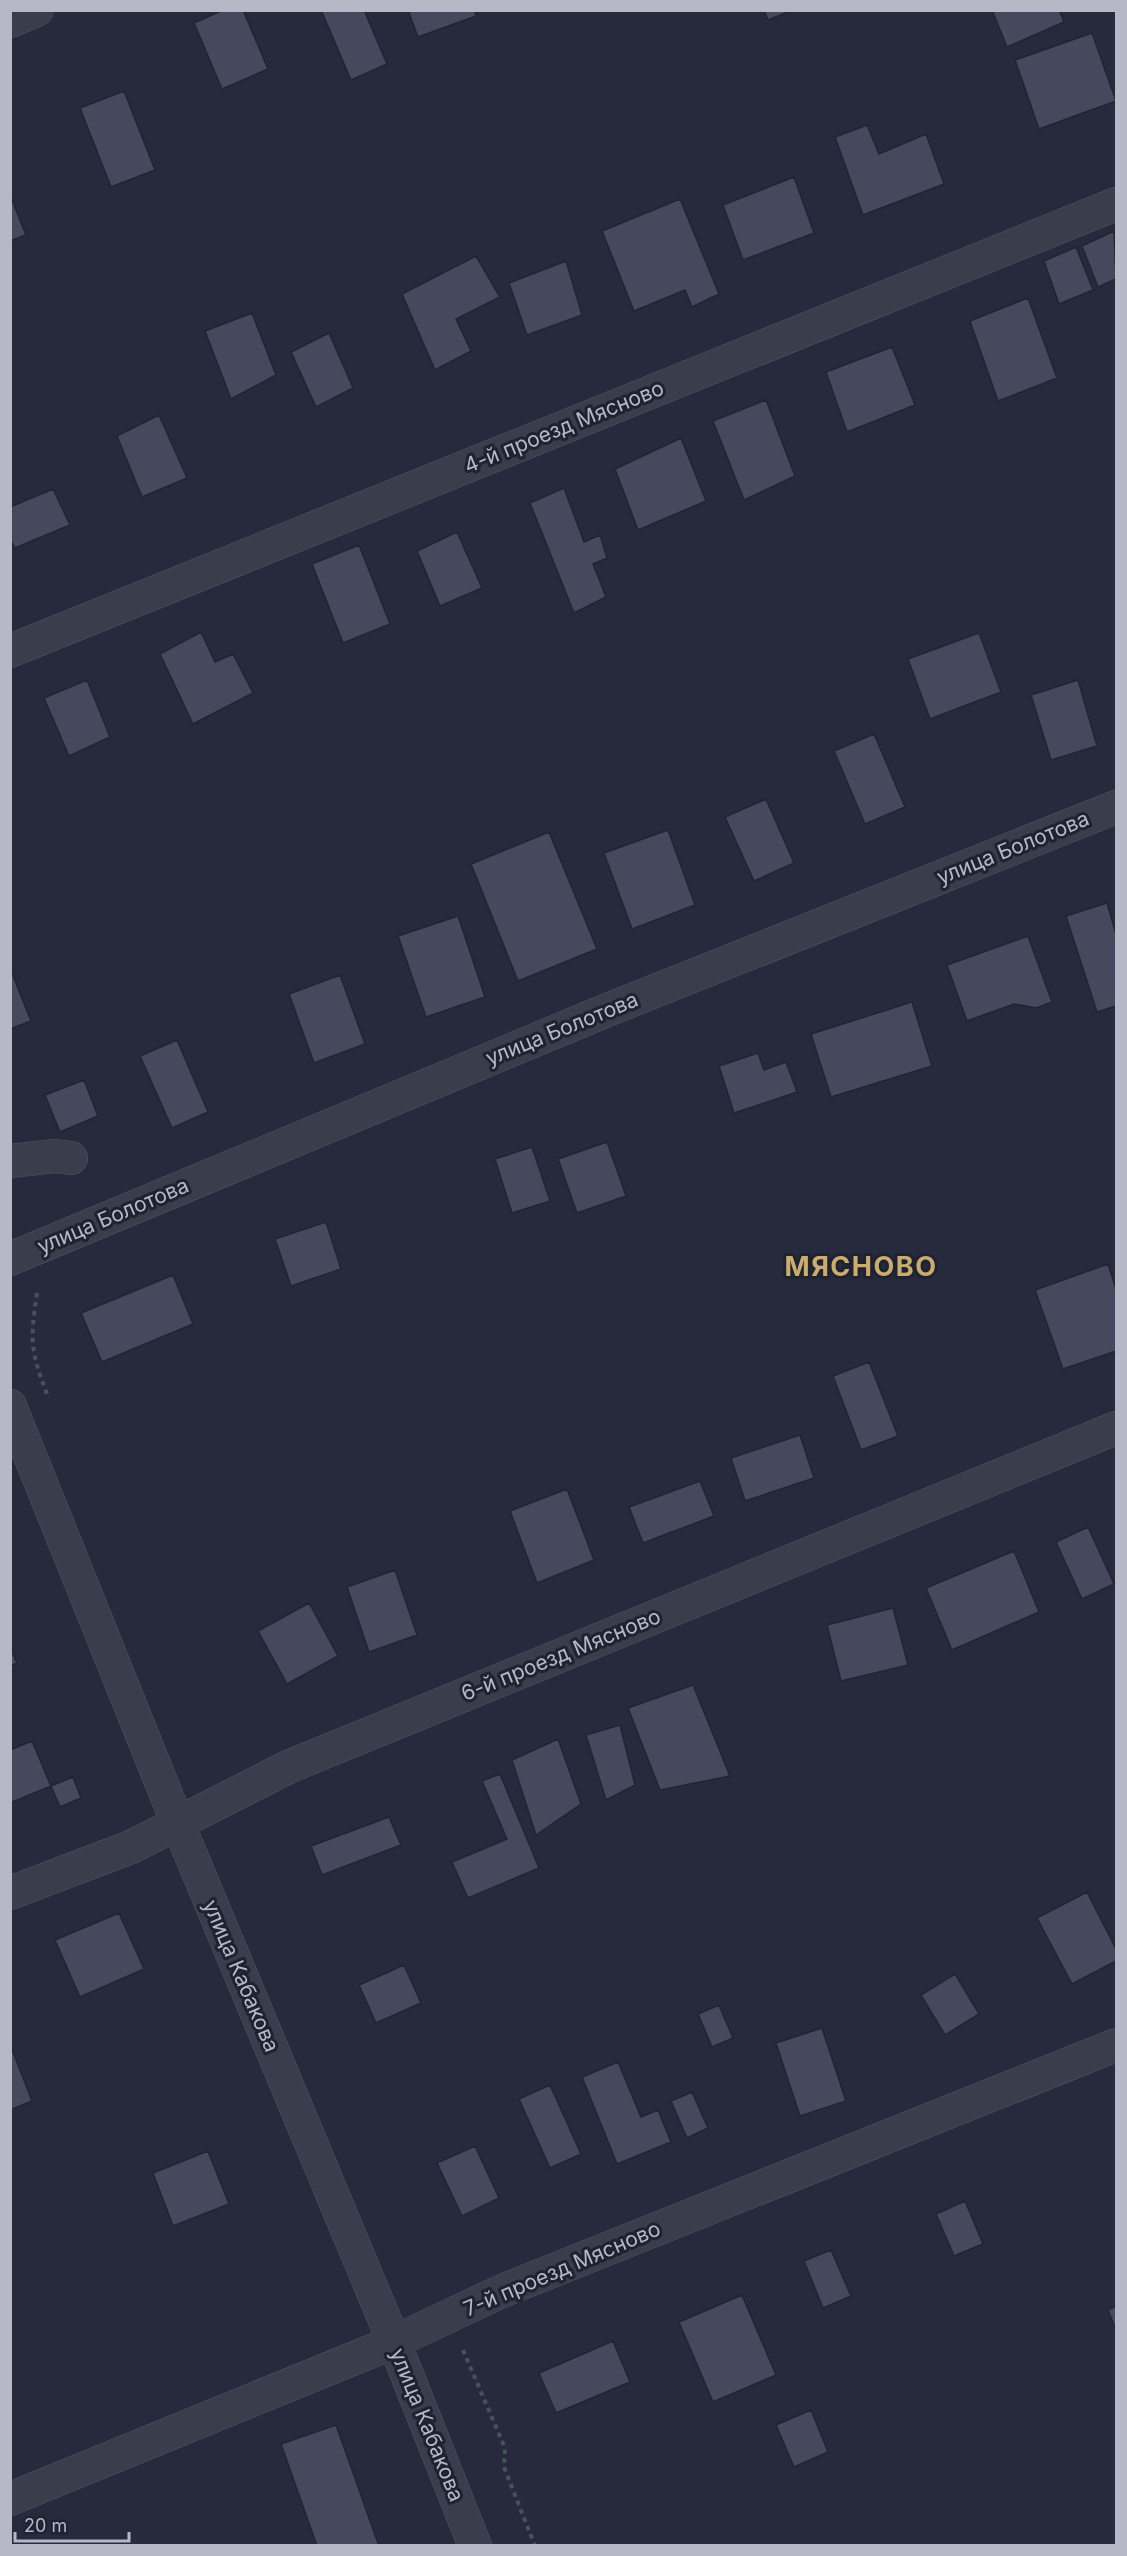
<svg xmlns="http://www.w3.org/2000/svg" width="1127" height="2556" font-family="Inter,sans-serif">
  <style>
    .building { fill: #46495d; stroke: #212433; stroke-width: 1.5 }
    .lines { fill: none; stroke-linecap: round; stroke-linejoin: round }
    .minor-casing { stroke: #525564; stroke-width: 34 }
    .path { stroke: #46525a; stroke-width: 4; stroke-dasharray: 4.5 4.5; stroke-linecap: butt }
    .minor { stroke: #3a3d4c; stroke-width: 33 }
    .labels { text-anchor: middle; stroke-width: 6; stroke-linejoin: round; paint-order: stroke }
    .street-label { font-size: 21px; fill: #b6b8c7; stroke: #1f2231 }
    .district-label { font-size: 27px; font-weight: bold; letter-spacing: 1.5px; fill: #caad6e; stroke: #1f2231 }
  </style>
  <rect width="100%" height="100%" fill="#272a3c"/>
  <path class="building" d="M223 10H243L268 69 222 89 194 23Z
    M321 10H364L387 64 351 80Z
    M408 10H474L476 16 418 37Z
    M764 10H793L768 20Z
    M992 10H1059L1064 22 1007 47Z
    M1092 33 1116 101 1039 129 1015 60Z
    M124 91 155 170 111 187 80 108Z
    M867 125 879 154 926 134 944 184 863 215 835 137Z
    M794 177 814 233 743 260 723 205Z
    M10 195 26 235 10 241Z
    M680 199 719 294 692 307 685 290 634 311 602 231Z
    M1114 231 1116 279 1098 287 1082 246Z
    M1076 247 1093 290 1059 304 1044 261Z
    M476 256 500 297 456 319 471 351 435 370 402 294Z
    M566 261 582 315 527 335 509 283Z
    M1028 298 1057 378 998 401 970 321Z
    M252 313 276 375 231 399 205 331Z
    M329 333 353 388 316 407 291 352Z
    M892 347 915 405 847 432 826 372Z
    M766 400 795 476 744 500 713 421Z
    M159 415 187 478 142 497 117 436Z
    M681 438 706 501 638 530 615 469Z
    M564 488 584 542 600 535 607 558 593 564 606 597 574 613 530 503Z
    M53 489 70 525 15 548 10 539V507Z
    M457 532 482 588 440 606 417 551Z
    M359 545 390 624 343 643 312 564Z
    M201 632 215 662 233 654 253 693 193 724 160 654Z
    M979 633 1001 692 930 719 908 659Z
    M87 680 110 737 69 756 44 698Z
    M1078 680 1097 746 1051 760 1031 695Z
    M874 734 905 807 865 824 834 751Z
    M766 799 794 863 754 881 725 817Z
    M668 830 695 905 632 929 604 853Z
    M549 832 597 949 518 981 471 864Z
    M1107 903 1116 934V1006L1097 1012 1066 916Z
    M458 916 485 997 426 1017 398 936Z
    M1028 936 1052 1002 1036 1008 1014 1004 967 1021 947 965Z
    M10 968 31 1021 10 1029Z
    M340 975 365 1044 314 1063 289 994Z
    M912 1002 932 1066 831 1097 811 1034Z
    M177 1040 208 1112 172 1128 140 1056Z
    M758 1053 764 1070 786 1062 797 1092 734 1113 719 1066Z
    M84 1080 98 1116 60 1132 45 1095Z
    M607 1142 626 1196 577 1213 558 1159Z
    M532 1147 550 1201 512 1213 495 1159Z
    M326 1222 341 1269 291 1286 275 1239Z
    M1108 1264 1116 1289V1351L1063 1369 1035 1290Z
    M173 1275 193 1324 102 1362 81 1313Z
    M869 1362 898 1436 861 1450 833 1376Z
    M800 1435 814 1478 745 1501 731 1458Z
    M700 1481 714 1516 643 1543 629 1507Z
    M567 1489 594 1560 537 1583 510 1511Z
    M1088 1527 1114 1584 1082 1599 1056 1542Z
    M1014 1551 1039 1612 952 1650 926 1588Z
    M395 1570 417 1635 369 1652 347 1587Z
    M309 1603 338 1656 287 1684 258 1631Z
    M893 1608 908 1665 841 1681 827 1625Z
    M10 1648 17 1663 10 1666Z
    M693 1685 730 1776 660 1790 628 1708Z
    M620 1725 635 1785 606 1800 586 1735Z
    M558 1739 581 1804 536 1835 512 1760Z
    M32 1741 51 1786 10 1803V1750Z
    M500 1774 539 1868 468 1898 452 1862 507 1839 482 1781Z
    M73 1777 81 1798 60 1807 51 1786Z
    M389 1817 401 1845 322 1875 311 1846Z
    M1087 1892 1116 1949V1961L1072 1984 1037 1918Z
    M119 1913 144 1969 80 1997 55 1940Z
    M404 1965 421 2003 376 2023 359 1985Z
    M955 1974 979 2014 945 2035 921 1995Z
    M719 2005 733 2038 712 2047 698 2014Z
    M822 2028 846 2101 800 2116 776 2043Z
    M10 2044 32 2101 10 2110Z
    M618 2062 641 2117 658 2110 671 2142 617 2164 582 2077Z
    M550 2085 581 2154 550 2168 519 2099Z
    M692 2092 708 2128 687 2138 671 2101Z
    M475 2146 499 2198 462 2216 437 2163Z
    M208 2151 229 2204 173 2226 153 2173Z
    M965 2201 983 2244 954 2256 936 2214Z
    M831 2250 851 2296 823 2308 804 2261Z
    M742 2295 776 2375 713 2402 679 2322Z
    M1116 2306V2330L1108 2310Z
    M613 2341 630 2382 556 2413 539 2373Z
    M811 2410 828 2452 794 2467 776 2425Z
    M336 2425 379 2546H317L281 2444Z"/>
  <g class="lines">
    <defs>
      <path id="minor" d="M10 21 37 10
        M10 651 1116 204
        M10 1161 55 1156 71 1158
        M10 1259 605 1011 1116 807
        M10 1406 178 1824 394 2342 475 2546
        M10 1893 131 1847 288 1767 1116 1428
        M10 2499 394 2342 502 2291 1116 2045"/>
    </defs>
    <use href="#minor" class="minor-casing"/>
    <path class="path" d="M37 1293C30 1340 30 1350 47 1394
      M463 2350 505 2448 504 2467 535 2546"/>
    <use href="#minor" class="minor"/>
  </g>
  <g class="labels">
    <g class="street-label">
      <text transform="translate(564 427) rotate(-22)" y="7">4-й проезд Мясново</text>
      <text transform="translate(1013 848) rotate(-22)" y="7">улица Болотова</text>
      <text transform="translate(562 1029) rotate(-22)" y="7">улица Болотова</text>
      <text transform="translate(113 1216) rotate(-23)" y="7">улица Болотова</text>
      <text transform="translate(561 1655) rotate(-22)" y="7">6-й проезд Мясново</text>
      <text transform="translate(241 1976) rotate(67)" y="7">улица Кабакова</text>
      <text transform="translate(562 2269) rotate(-23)" y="7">7-й проезд Мясново</text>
      <text transform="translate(427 2425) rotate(68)" y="7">улица Кабакова</text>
    </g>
    <g class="district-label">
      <text x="861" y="1276">МЯСНОВО</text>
    </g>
  </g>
  <rect width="1127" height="2556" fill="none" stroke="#b6b8c7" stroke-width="24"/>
  <path d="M15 2532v9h114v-9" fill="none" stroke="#b6b8c7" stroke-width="3"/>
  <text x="24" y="2532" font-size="18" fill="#b6b8c7" stroke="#1f2231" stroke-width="4.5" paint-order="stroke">20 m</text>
</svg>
